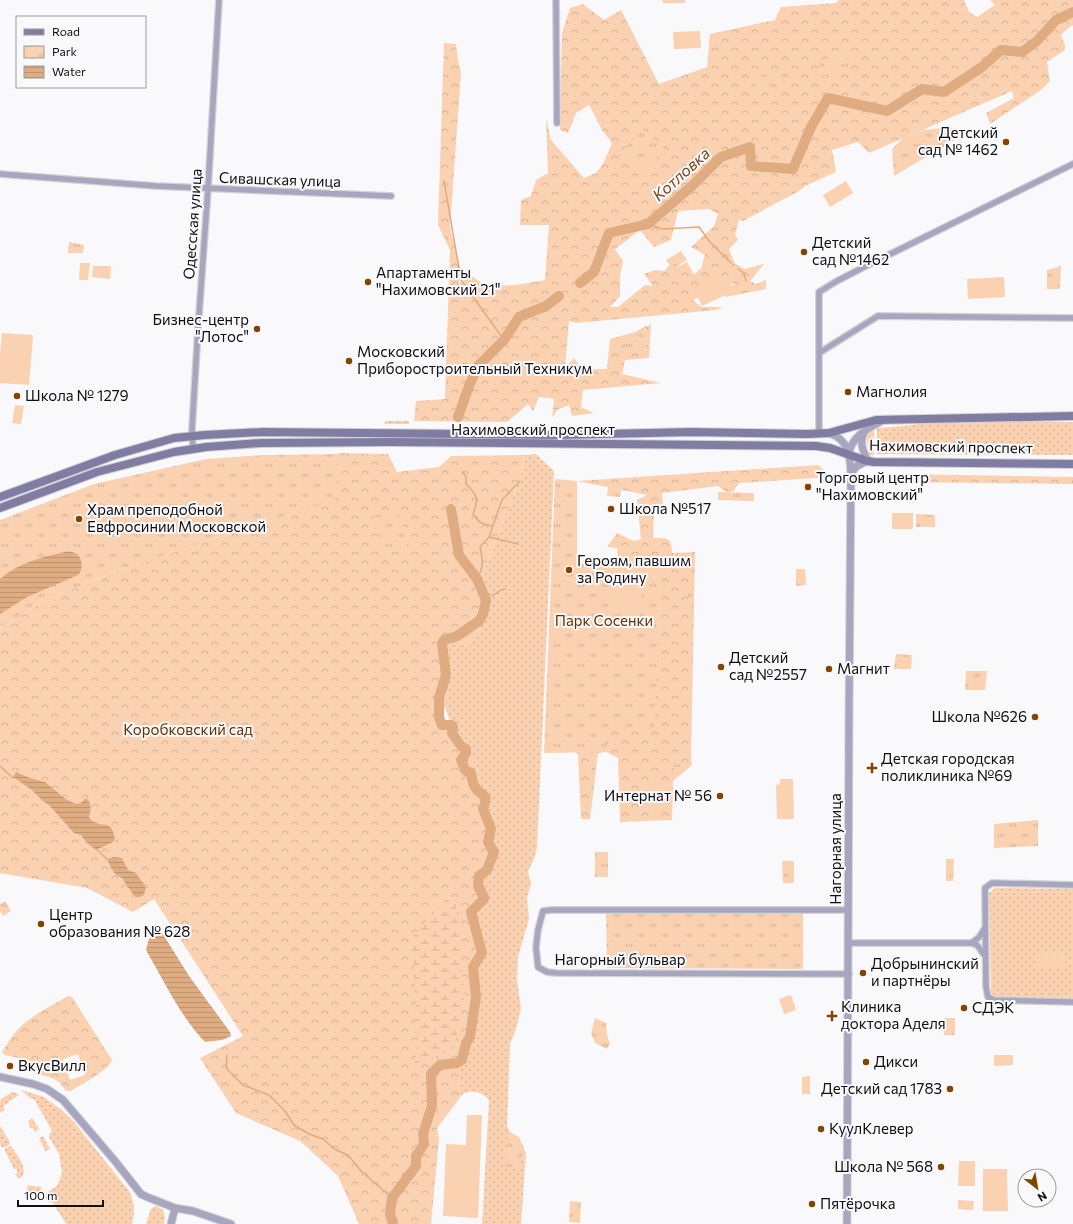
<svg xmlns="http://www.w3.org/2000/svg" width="1073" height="1224" font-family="Commissioner,sans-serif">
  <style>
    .grass { fill: url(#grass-dots) }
    .forest { fill: url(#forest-crowns); fill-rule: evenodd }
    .wetland { fill: url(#wetland-marsh) }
    .park { fill: url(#park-tufts) }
    .pitch { fill: #fad1b1 }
    .water { fill: url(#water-rules) }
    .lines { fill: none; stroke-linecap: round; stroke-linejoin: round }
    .stream { stroke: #dfac82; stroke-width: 1.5 }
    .river { stroke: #dfac82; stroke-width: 10 }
    .minor-casing { stroke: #d4d4d6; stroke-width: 8 }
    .tertiary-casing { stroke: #d4d4d6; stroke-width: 9 }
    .secondary-casing { stroke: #d4d4d6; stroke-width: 10 }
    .minor { stroke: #a8a5bf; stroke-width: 5.5 }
    .tertiary { stroke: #a8a5bf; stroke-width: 7 }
    .secondary { stroke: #817da2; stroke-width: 8 }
    .poi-dot { fill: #814500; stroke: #f9f9fc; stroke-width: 1.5 }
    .labels { text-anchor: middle; stroke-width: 4; stroke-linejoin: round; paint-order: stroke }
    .poi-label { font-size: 15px; fill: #101011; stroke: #f9f9fc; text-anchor: start }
    .street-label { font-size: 15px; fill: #101011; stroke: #f9f9fc }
    .park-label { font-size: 15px; fill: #633400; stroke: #f9f9fc }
    .water-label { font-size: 16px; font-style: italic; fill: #784718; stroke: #f9f9fc }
  </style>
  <defs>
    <pattern id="grass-dots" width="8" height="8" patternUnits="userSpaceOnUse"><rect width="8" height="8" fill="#fad1b1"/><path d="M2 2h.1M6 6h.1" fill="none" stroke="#d5b297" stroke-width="1.8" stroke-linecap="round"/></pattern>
    <pattern id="forest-crowns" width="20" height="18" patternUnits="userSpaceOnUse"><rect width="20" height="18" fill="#fad1b1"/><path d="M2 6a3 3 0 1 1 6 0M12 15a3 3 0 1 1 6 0" fill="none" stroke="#d5b297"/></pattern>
    <pattern id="wetland-marsh" width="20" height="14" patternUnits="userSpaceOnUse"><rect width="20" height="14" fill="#fad1b1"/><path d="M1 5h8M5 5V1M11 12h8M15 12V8" fill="none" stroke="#d5b297"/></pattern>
    <pattern id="park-tufts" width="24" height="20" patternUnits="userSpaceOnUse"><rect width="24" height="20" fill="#fad1b1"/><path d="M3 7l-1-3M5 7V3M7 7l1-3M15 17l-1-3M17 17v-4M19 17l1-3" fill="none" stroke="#d5b297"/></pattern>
    <pattern id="water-rules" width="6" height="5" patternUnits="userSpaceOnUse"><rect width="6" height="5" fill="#dfac82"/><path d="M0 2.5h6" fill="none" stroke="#be936f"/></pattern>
  </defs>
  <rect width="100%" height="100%" fill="#f9f9fc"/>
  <path class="grass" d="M385 421H409V424H384Z
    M933 422H1073V455L877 454V428L904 426Z
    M874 430V455H871L869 454 866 436 870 431Z
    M536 454 554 471 537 848 534 859 528 871 531 884 527 898 529 919 518 957 517 980 521 1008 516 1029 510 1044 507 1126 510 1132 519 1137 526 1153 521 1224H482L489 1101C483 1091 465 1087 459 1099 460 1079 458 1054 469 1037L475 997 472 967 480 950 469 911 479 902 477 886V875L487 867 486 842 490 830 482 810 481 783 471 754 460 746 451 733 452 728 445 707 446 698 448 688 444 649 447 646 458 642 467 646 483 610 480 581 522 473 524 455Z
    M995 888 1073 889V998L995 997 991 993 989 893Z
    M21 1090H22L44 1097 63 1111 74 1122 129 1191C135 1202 135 1212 132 1224H66L53 1203 47 1201 45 1197 46 1193 57 1186 62 1173 59 1154 49 1137 50 1133 52 1131 34 1099H31Z
    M12 1092 17 1093 19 1095 8 1102 9 1103 3 1106 5 1110 0 1113V1100Z
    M32 1118 39 1129 35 1132 33 1128 31 1129 28 1121Z
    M0 1126 10 1142 9 1145 4 1148 2 1147 0 1144Z
    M43 1136 50 1149 45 1151 39 1138Z
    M10 1146 12 1147C17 1156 29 1168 21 1178H18L15 1174H17V1169H14L5 1151V1149Z
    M28 1185 37 1187V1186L42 1187 41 1190 29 1197 25 1194Z
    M155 1206C165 1208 166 1216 164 1224H146L151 1209Z"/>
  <path class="forest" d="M663 0H685V3H663Z
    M839 0H964L969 12 977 17 995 5 990 0H1073V26L1072 25 1061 35 1065 45V50L1047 62 1050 81 1041 90 990 124 986 113 1014 98 1012 91 869 153 858 142 832 150 836 172 805 186 799 191 743 221 739 220 735 235 738 240 729 249 735 264 745 269 764 264 750 281 756 284 766 280V289L725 297 734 283 693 300 701 307H723L716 310 576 323 569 321 565 368 574 358 582 369H607L610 339 635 332 651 324 649 358 625 360 622 374 661 383 583 390 581 407 594 413 572 416 569 405 557 410 552 418 554 399 539 397 533 411 528 404 507 422 414 421 416 401 445 399 450 250 438 225 444 43 456 44 458 60 461 72 450 227 461 270 459 284 470 275 486 286 516 285 545 280 549 225H520L521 200 531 196 536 180 548 173 546 118 551 140 584 178 596 173 603 164 612 143 602 130 589 105 576 113 568 133 560 130 562 33 570 8 583 4 604 20 621 10 659 84 707 67 710 34 775 20 781 7 836 3ZM709 209 718 214 714 226 691 247 705 255 703 260 702 267 694 275 687 262 677 267 669 265 665 271 655 270 644 274 653 286 645 285 618 307H610L620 296V276L623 261 615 249 640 230 654 247 671 240 678 211Z
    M339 453 388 454 397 472 439 467 451 456 524 455 522 473 480 581 483 610 481 627 474 642 469 646H467L458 642 447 646 444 649 448 688 446 698 445 707 438 717 441 726H451L452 728 451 733 460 746 471 754 481 783 482 810 490 830 486 842 493 853 487 867 477 875V886L482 899 469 911 480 950 472 967 475 997 469 1037 466 1042 461 1059 459 1099 437 1128 439 1139 431 1224H359L338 1176 300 1141 236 1113 200 1058 243 1036 154 899 133 912 87 888 0 873V628L49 598 128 567 334 500 337 455Z
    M818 465 832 477 739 483 733 492H726L718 486 662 493 663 507 654 508 653 538C667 538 672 537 672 553L695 552 691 760 692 765 673 781 672 820 620 822 618 758 606 752 598 753 590 819H581L578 755 572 748 663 561 661 557 640 565 582 562 585 559 618 557 617 548 607 547 617 533 634 541 641 539 637 500 647 495 577 481Z
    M903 474 1073 477V484L903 482Z
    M68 996 72 997 112 1060C109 1070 80 1085 71 1091H66L59 1082 52 1078 24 1070 27 1063 25 1059 5 1055 2 1052C6 1046 10 1039 14 1034 28 1017 49 1007 68 996ZM78 1054 85 1075 70 1080 63 1059Z"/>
  <path class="wetland" d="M447 898H455L459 933 464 996 462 1014 453 1050 415 1064 418 1039 412 938Z"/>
  <path class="park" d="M847 54 849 69 821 76 819 61Z
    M788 72V84L757 91 755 78Z
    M951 127 958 138 894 176 892 149 903 138 923 130Z
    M642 128 664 148 644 172 619 155Z
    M69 242 84 245 83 253H68Z
    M681 251 687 260 672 269 666 260Z
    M1061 266 1060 289H1047V270Z
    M643 333 646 346 627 349 624 336Z
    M339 454 335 500 128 567 49 598 0 628V520L94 484 206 459 263 455Z
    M555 479 577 481V563H645L663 562 654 727H607L606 752 544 753Z
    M608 487 621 490 620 497 607 496Z
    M718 492 754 493V501L718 500Z
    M397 508 408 544 384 552 373 516Z
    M916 514 935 515V527H916Z
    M796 569H805L806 585 796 586Z
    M688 585H693L692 608 687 609Z
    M896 654 912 655 911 669H894Z
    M966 671H987L985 690H965Z
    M674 764 688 765 674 776Z
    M1038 820V846L994 848V824Z
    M595 852H608V877H595Z
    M946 859H954L953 881H946Z
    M782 861H794V883H783Z
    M5 901 11 911 3 916 0 911V904Z
    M606 913 803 914V969L607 968Z
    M791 995 796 1010 784 1014 779 999Z
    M595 1018 606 1023 607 1034 610 1044 607 1049 595 1043 591 1033Z
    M944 1018H955V1035H944Z
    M810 1076V1094H802V1077Z
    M508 1131 518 1138 523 1151 520 1168 505 1167Z
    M570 1201 581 1202 580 1223 569 1222Z"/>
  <path class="pitch" d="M700 31 701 48 674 49 673 32Z
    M846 181 853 193 830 207 823 195Z
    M80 263H90L88 280H79Z
    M93 266H111L110 279 92 277Z
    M727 276 734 291 702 306 695 291Z
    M1004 277 1005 297 968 299 967 279Z
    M2 333 33 335 29 385 0 383V354Z
    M15 405 24 406 21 424 12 423Z
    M892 513H913V529H892Z
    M615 572 643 574 640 615 612 614Z
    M780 779H793L794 819H777L776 785 780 784Z
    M646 783 664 784 663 813 645 812Z
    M1038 954H1065L1066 965 1064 966 1040 968 1037 966Z
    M994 1055H1013V1065L994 1066Z
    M467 1115H482L478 1218 443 1216 446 1144 466 1145Z
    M959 1161H975V1186H958Z
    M983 1169H1007L1008 1211H983Z
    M958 1200 974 1201 973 1210 958 1209Z"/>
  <path class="water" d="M65 552C67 552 70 551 72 552 82 554 85 568 78 575L27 597 0 614V579C18 563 42 557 65 552Z
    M16 772 30 778 45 782 67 800 76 804 81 803 86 798C92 803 91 810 89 817 93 825 101 824 108 825L112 829 115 838 111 843 96 850 86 842 81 835 74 833 49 805 43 801 32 790 13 777Z
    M114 857 122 858 128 870 136 873C139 879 144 882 146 888L144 895 140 897H135L122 878 116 875 111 868 107 859Z
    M155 930 161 931 189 976 230 1032 231 1036 222 1040 205 1042C180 1016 164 981 146 950L149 939Z"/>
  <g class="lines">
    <path class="stream" d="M444 181 461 280 504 340
      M648 224 663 229 699 227 710 242 731 263
      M738 269 744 273 746 281
      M463 472 466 477V484C478 496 479 499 473 514 478 522 483 525 493 526
      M489 537 518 544
      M477 579C484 567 483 561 480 547L489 537 502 500 520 481
      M492 596 501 590 505 589
      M486 600 488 599
      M0 766 13 778
      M95 848 108 860
      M227 1055 226 1068 243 1085 269 1095 285 1111 294 1125 309 1134 323 1139 336 1150 348 1155 361 1171 392 1198"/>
    <path class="river" d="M580 283 594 272 609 233 648 224 693 185 721 157 750 147 751 166 793 169 811 127 828 98 887 111 922 89 944 92 982 67 1001 50 1022 52 1037 41 1056 20 1073 12
      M458 417 469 386 478 366 504 340 519 317 546 306 559 296
      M393 1224 390 1214 392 1198 416 1166V1156L424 1144 423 1134 432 1106 431 1074 440 1065 457 1063 462 1060 466 1043 470 1037 476 997 473 967 482 953 471 912 484 899V897L478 886 479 876 487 870 494 852 488 842 491 829 483 809C490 791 481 798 475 787 472 783 472 777 471 773L465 770 461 760 466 753V749L461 746 452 733 453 727 452 725H442L439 717V698L446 675 442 644 444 640 457 636 479 621 483 614 486 600 477 579 459 555 451 509"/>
    <defs>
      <path id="minor" d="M556 0 557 123
        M0 174 156 186 391 196
        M819 353 878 316 1073 318
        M819 433V292L837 281 868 265 1073 164
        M193 449 192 429 198 329 208 189 219 0
        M1073 885 992 883 985 888 986 987 988 997 994 1000 1073 1002
        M848 910H551L543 911 538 930 536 947 538 967 547 972 556 973 849 974
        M848 943H971L977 945 985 956
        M971 943C978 939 981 936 984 929"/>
      <path id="tertiary" d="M864 432C859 443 863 451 868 461
        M829 433C849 440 850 455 851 474L849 715 847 1224
        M849 454C851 436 870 427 884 420
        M851 473 857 466 867 461
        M0 1077 33 1084 47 1089 63 1100 115 1161 141 1194 147 1197 175 1208 193 1211 231 1224
        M171 1224 175 1208"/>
      <path id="secondary" d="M0 497 115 455 174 438 205 435 263 432 560 435 691 432 807 434 829 433 876 420 1073 416
        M0 508 97 472 174 452 206 447 261 443 391 442 816 446 830 448 867 461 874 462 1073 464"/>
    </defs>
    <use href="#minor" class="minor-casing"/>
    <use href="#tertiary" class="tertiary-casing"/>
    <use href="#secondary" class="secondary-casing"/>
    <use href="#minor" class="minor"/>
    <use href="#tertiary" class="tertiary"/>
    <use href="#secondary" class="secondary"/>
  </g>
  <g class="poi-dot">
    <circle cx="1006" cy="142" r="4"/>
    <circle cx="804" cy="252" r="4"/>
    <circle cx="368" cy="282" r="4"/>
    <circle cx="257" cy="329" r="4"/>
    <circle cx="349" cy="361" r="4"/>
    <circle cx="848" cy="392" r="4"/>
    <circle cx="17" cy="396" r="4"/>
    <circle cx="808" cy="487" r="4"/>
    <circle cx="611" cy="509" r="4"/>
    <circle cx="79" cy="519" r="4"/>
    <circle cx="569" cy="570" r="4"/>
    <circle cx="721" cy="667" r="4"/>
    <circle cx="829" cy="669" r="4"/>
    <circle cx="1035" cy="717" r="4"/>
    <path d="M870 762h4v4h4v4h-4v4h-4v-4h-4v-4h4z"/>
    <circle cx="720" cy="796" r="4"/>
    <circle cx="41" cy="924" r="4"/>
    <circle cx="863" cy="973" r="4"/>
    <circle cx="964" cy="1008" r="4"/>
    <path d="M830 1010h4v4h4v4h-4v4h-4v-4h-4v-4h4z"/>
    <circle cx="866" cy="1062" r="4"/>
    <circle cx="10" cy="1066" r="4"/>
    <circle cx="950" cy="1089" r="4"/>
    <circle cx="821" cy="1129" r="4"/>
    <circle cx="941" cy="1167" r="4"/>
    <circle cx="812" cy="1204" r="4"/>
  </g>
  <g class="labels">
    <g class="poi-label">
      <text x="998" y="138" text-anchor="end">Детский<tspan x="998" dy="17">сад № 1462</tspan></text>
      <text x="812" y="248">Детский<tspan x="812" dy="17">сад №1462</tspan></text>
      <text x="376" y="278">Апартаменты<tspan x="376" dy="17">"Нахимовский 21"</tspan></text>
      <text x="249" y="325" text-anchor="end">Бизнес-центр<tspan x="249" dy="17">"Лотос"</tspan></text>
      <text x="357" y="357">Московский<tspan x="357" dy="17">Приборостроительный Техникум</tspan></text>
      <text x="856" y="397">Магнолия</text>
      <text x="25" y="401">Школа № 1279</text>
      <text x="816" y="483">Торговый центр<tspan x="816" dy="17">"Нахимовский"</tspan></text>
      <text x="619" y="514">Школа №517</text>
      <text x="87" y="515">Храм преподобной<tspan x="87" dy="17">Евфросинии Московской</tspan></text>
      <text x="577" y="566">Героям, павшим<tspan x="577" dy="17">за Родину</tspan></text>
      <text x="729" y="663">Детский<tspan x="729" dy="17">сад №2557</tspan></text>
      <text x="837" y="674">Магнит</text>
      <text x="1027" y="722" text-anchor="end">Школа №626</text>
      <text x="881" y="764">Детская городская<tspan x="881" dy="17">поликлиника №69</tspan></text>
      <text x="712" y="801" text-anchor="end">Интернат № 56</text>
      <text x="49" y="920">Центр<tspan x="49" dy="17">образования № 628</tspan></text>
      <text x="871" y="969">Добрынинский<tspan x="871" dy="17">и партнёры</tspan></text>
      <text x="841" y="1012">Клиника<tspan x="841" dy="17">доктора Аделя</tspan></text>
      <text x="972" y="1013">СДЭК</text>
      <text x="874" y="1067">Дикси</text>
      <text x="18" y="1071">ВкусВилл</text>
      <text x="942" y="1094" text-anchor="end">Детский сад 1783</text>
      <text x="829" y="1134">КуулКлевер</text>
      <text x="933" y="1172" text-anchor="end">Школа № 568</text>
      <text x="820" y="1209">Пятёрочка</text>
    </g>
    <g class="street-label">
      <text transform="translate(280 180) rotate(2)" y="5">Сивашская улица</text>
      <text transform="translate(193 224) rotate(-86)" y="5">Одесская улица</text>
      <text x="533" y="435">Нахимовский проспект</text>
      <text transform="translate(951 447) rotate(1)" y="5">Нахимовский проспект</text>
      <text transform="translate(836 849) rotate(-90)" y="5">Нагорная улица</text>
      <text x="620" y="965">Нагорный бульвар</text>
    </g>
    <g class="park-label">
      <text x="604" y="626">Парк Сосенки</text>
      <text x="188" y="735">Коробковский сад</text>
    </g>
    <g class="water-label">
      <text transform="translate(681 174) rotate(-42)" y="6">Котловка</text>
    </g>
  </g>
  <rect x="16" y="16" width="130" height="72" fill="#f9f9fc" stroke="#9c9c9e"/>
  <rect x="24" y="29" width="20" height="6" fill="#817da2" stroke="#9c9c9e"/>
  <text x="52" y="36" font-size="12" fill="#101011">Road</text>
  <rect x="24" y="46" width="20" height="12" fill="url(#park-tufts)" stroke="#9c9c9e"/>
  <text x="52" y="56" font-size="12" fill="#101011">Park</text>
  <rect x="24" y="66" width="20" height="12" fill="url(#water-rules)" stroke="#9c9c9e"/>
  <text x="52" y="76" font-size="12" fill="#101011">Water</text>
  <g transform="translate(1037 1188) rotate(149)"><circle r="19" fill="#f9f9fc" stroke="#9c9c9e"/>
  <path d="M0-3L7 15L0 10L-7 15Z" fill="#814500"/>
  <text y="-6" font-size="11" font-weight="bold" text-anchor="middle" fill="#101011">N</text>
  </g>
  <path d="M18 1200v6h85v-6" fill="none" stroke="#101011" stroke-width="2"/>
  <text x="24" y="1200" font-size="12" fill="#101011" stroke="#f9f9fc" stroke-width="3" paint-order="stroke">100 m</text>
</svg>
